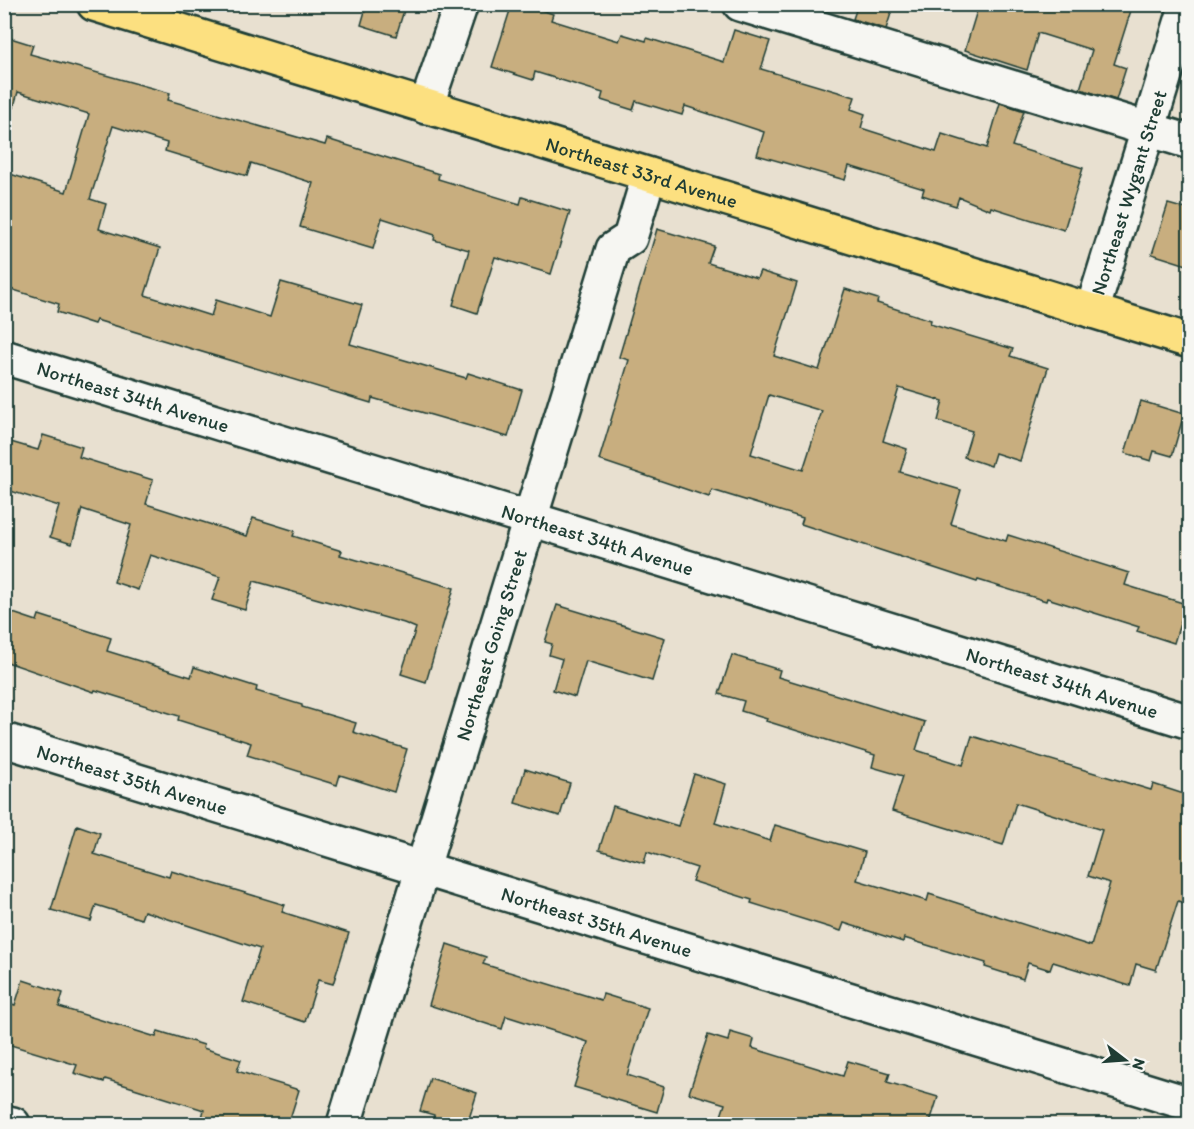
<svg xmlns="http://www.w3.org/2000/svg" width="1194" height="1129" font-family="Itim,sans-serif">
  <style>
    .building { fill: #c8ae7f; stroke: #1f3d34; stroke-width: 1.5; fill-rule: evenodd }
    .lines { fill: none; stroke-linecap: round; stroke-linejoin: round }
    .minor-casing { stroke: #1f3d34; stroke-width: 38 }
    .major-casing { stroke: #1f3d34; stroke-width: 38 }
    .minor { stroke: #f6f6f2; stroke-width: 33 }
    .major { stroke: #fce080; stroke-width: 33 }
    .labels { text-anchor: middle; stroke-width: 6; stroke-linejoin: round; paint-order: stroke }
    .street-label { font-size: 20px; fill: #1f3d34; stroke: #f6f6f2 }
  </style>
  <rect width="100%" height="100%" fill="#e8e0d0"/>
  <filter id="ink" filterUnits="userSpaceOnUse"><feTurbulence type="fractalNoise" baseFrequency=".0167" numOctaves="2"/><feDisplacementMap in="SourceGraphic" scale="12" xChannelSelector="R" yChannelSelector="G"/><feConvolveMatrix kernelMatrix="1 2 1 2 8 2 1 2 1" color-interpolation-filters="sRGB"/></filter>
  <g filter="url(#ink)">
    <path class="building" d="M367 4H406L396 36 361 25Z
      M512 4H524L553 14 551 20 619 41 622 34 646 41 647 38 724 62 734 30 770 41 761 69 855 97 851 109 865 114 861 128 936 152 942 134 987 148 1000 103 1024 111 1012 146 1083 168 1064 230 991 207 990 210 959 197 956 206 922 195 924 189 849 166 845 180 757 155 764 132 685 106 682 115 636 101 633 110 601 100 603 93 535 72 533 80 492 67Z
      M858 4H894L886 29 853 19Z
      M979 4H1133L1114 64 1126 68 1116 100 1080 89 1092 50 1038 33 1027 70 965 50Z
      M4 36 33 45 30 54 170 93 168 100 325 145 327 139 439 174 438 179 520 204 522 197 570 212 551 274 495 257 477 313 453 305 469 250 434 240 435 235 382 218 373 249 300 227 313 183 251 163 247 176 165 151 167 143 113 126 90 199 106 204 99 229 160 248 145 295 211 316 216 300 270 317 281 282 362 305 350 344 466 378 468 373 522 390 508 437 372 398 371 403 96 320 94 324 57 312 59 304 4 287V172L66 192 89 114 18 92 11 117 4 116Z
      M1168 204 1190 210V266L1152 254Z
      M657 229 714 246 708 263 757 278 760 271 797 283 774 356 819 370 845 289 878 299 877 303 931 320 930 324 1013 349 1010 356 1048 368 1020 461 995 453 991 466 964 457 972 431 938 421 943 401 899 388 883 441 907 449 900 472 961 490 951 524 1006 541 1008 535 1129 573 1125 585 1186 604 1174 643 1137 631 1139 627 1047 598 1046 601 978 580 977 582 801 524 803 518 712 490 709 497 599 460 629 360 619 357ZM769 395 822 411 803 470 751 454Z
      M1141 401 1184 414 1172 456 1154 451 1151 461 1125 453Z
      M43 435 82 447 79 457 153 480 146 504 247 536 253 518 295 531 293 536 342 551 340 555 454 588 426 682 401 674 416 628 404 623 254 581 245 610 212 600 220 577 150 555 138 590 114 582 131 525 82 509 72 544 50 537 59 506 4 489V440L38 450Z
      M557 605 665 638 652 681 586 661 575 697 553 690 562 659 549 655 552 644 545 642Z
      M4 610 37 621 39 615 111 638 107 651 191 677 194 667 257 687 256 691 302 705V707L356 723 353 732 407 749 394 792 340 775 337 785 301 774V772L247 755 251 743 178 720 179 716 95 690 94 692 4 661Z
      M732 655 780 670 778 677 925 722 916 750 963 765 972 736 1151 790 1153 784 1190 796V887L1184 903 1178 901 1156 970 1136 964 1130 986 1053 962 1050 970 1028 963 1023 979 985 967 986 963 904 938 903 942 844 923 841 931 751 903 752 900 692 881 697 868 647 852 644 863 599 850 613 806 678 826 694 774 726 784 715 823 770 841 775 825 865 852 857 880 927 901 929 894 1091 946 1110 883 1088 876 1102 830 1016 803 1003 845 892 811 903 776 872 767 875 755 766 721 767 719 741 711 744 701 719 694Z
      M525 769 570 783 560 816 515 803Z
      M77 825 100 833 94 854 169 877 171 871 242 892 285 905 282 912 349 933 333 984 318 980 305 1022 243 1002 260 949 144 911 141 919 96 905 91 921 51 910Z
      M447 944 486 957 483 964 601 1000 603 994 648 1008 627 1075 664 1087 657 1112 574 1087 588 1042 506 1016 502 1029 429 1005Z
      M23 980 63 993 59 1007 156 1037 158 1031 204 1045 203 1048 241 1060 237 1071 299 1090 288 1125H200L204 1110 105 1079 104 1082 74 1073 77 1065 4 1043V1002L15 1005Z
      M730 1032 754 1039 752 1048 843 1076 848 1061 890 1073 887 1082 938 1097 929 1125H718L725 1104 689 1093 708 1035 728 1041Z
      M430 1078 477 1093 467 1125H432L434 1115 420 1111Z"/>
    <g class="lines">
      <defs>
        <g id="minor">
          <path d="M740 4 1190 142"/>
          <path d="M426 107 461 4"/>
          <path id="s1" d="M1092 311 1187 4"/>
          <path id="s2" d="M4 357 1190 722"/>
          <path id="s3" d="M4 740 1190 1104"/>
          <path d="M4 1122 13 1124"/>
          <path id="s4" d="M344 1124 613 249 630 238 649 175"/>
        </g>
        <g id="major">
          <path id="s5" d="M94 4 1190 341"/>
        </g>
      </defs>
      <use href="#minor" class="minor-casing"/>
      <use href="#major" class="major-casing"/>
      <use href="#minor" class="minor"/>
      <use href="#major" class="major"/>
    </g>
  </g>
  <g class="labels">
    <g class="street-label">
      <text dy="7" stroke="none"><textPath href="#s5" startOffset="573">Northeast 33rd Avenue</textPath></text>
      <text dy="7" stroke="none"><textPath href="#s1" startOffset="124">Northeast Wygant Street</textPath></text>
      <text dy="7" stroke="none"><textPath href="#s2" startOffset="135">Northeast 34th Avenue</textPath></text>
      <text dy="7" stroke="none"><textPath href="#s2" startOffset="621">Northeast 34th Avenue</textPath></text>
      <text dy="7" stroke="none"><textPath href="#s4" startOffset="501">Northeast Going Street</textPath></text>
      <text dy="7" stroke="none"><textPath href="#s2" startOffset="1107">Northeast 34th Avenue</textPath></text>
      <text dy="7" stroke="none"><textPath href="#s3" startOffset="134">Northeast 35th Avenue</textPath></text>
      <text dy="7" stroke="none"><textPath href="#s3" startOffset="620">Northeast 35th Avenue</textPath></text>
    </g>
  </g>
  <rect width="1194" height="1129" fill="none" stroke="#f6f6f2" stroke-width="24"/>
  <rect x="12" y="12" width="1170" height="1105" fill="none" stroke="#1f3d34" stroke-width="2" filter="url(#ink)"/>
  <g transform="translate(1125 1060) rotate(107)" stroke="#f6f6f2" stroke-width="4.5" paint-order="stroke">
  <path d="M0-4.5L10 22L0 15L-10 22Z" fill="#1f3d34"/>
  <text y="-9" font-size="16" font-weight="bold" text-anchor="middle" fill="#1f3d34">N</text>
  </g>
</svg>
